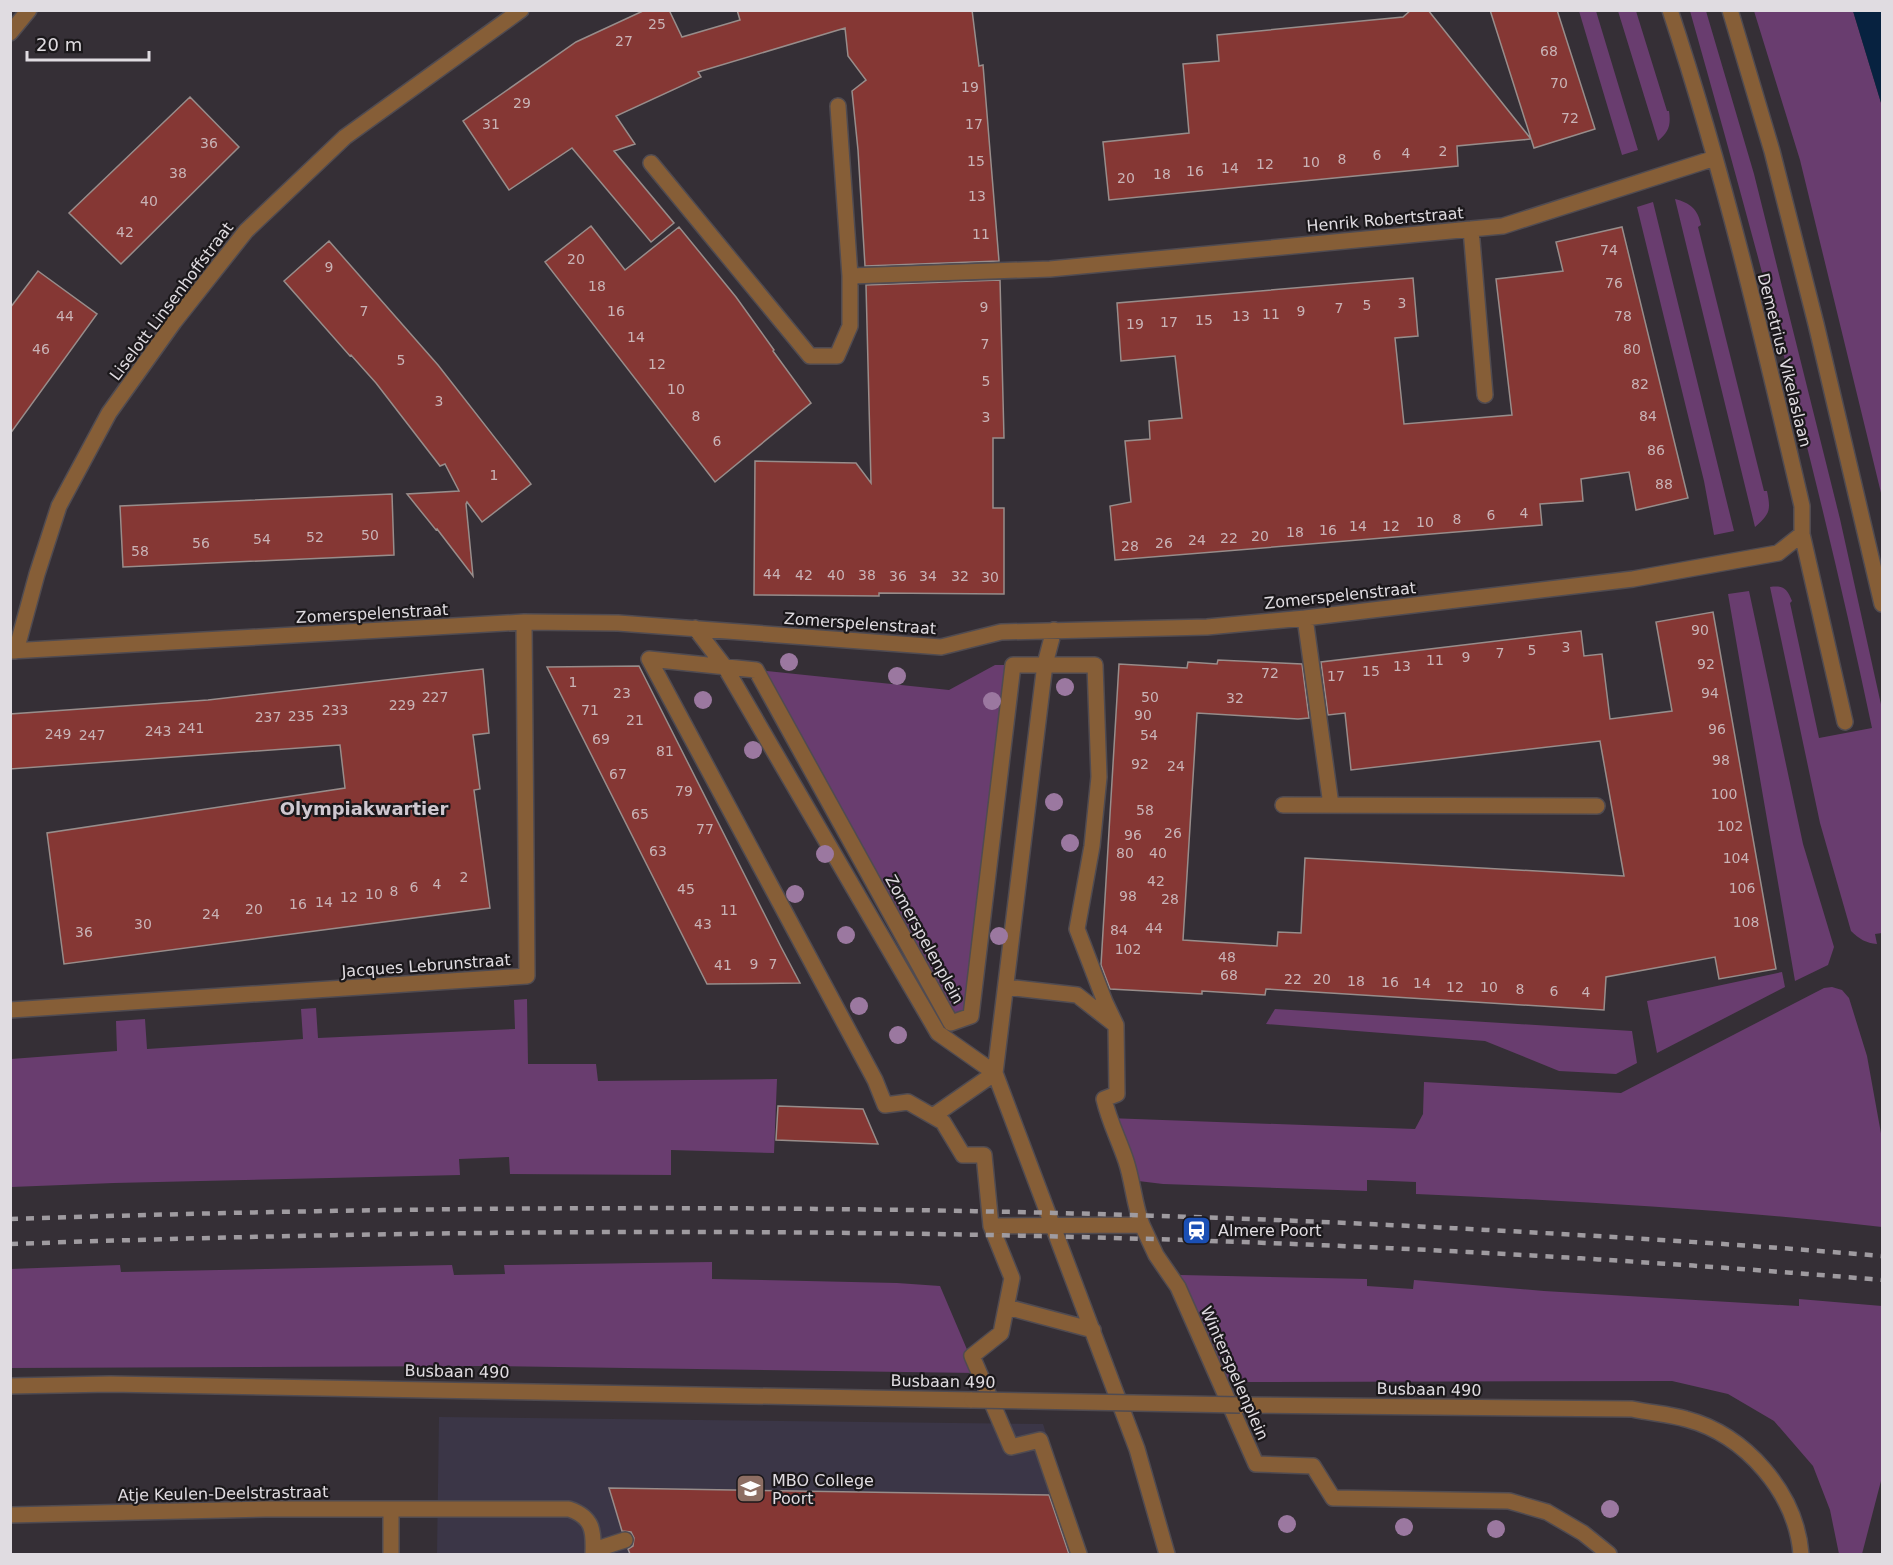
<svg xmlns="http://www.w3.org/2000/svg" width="1893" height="1565" font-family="'DejaVu Sans',sans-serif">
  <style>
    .education { fill: #3b3647 }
    .green { fill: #693d6f }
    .water { fill: #072240 }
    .building { fill: #853734; stroke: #988d8b; stroke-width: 1.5 }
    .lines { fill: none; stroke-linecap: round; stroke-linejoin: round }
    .minor-casing { stroke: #504b51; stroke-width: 18 }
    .minor { stroke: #865e37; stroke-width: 15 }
    .rail { stroke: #9f9ba0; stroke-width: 4.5; stroke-dasharray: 8 8; stroke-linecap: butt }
    .minor-bridge-casing { stroke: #504b51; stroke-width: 18; stroke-linecap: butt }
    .minor-bridge { stroke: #865e37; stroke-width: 15 }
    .tree { fill: #9b78a0 }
    .labels { text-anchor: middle; stroke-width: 4.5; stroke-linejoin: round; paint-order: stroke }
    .number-label { font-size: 14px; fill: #c9b3b6 }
    .street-label { font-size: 16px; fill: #e0dce1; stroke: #1b181b }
    .poi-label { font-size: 16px; fill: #e0dce1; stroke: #1b181b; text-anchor: start }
    .neighbourhood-label { font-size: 18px; font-weight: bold; fill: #cfc8d0; stroke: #1b181b }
  </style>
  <rect width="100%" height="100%" fill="#352f36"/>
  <path class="education" d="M439 1417 1043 1424 1086 1554H437Z"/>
  <path class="green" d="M1579 11H1596L1638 150 1622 155Z
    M1618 11H1636L1667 111H1669C1671 125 1669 132 1658 141Z
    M1690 11H1706L1754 174 1840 519 1882 709V933L1875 934 1877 944C1866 943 1859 939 1851 931L1820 823 1770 587C1784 585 1787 589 1792 601L1790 603 1819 738 1872 728C1821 486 1757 248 1690 11Z
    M1754 11H1853L1882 106V497L1800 160Z
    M1675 199C1690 203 1698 209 1701 225L1698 227 1764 491H1767C1771 510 1770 514 1755 527Z
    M1653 202 1734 531 1714 535 1704 481 1637 207Z
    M1749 591 1803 844 1834 947 1828 965 1795 981 1728 594Z
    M995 665H1013L971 1016 951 1023 756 670 949 690Z
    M1782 972 1785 987 1657 1053 1647 1001Z
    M1832 987 1842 990 1849 998 1867 1056 1882 1139V1227C1727 1209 1572 1201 1416 1194V1182L1367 1180V1191L1163 1184 1130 1180 1108 1118 1415 1129 1423 1114 1424 1082 1621 1093 1824 988Z
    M527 999 528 1064H596L598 1081 777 1079 774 1153 671 1150V1175L510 1174 509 1157 459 1159 460 1175 114 1183 11 1187V1059L117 1051 116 1021 145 1019 147 1049 303 1039 301 1009 316 1008 318 1038 515 1029 514 1000Z
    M1275 1009 1632 1031 1637 1063 1616 1074 1559 1071 1485 1041 1266 1024Z
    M712 1262V1279L897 1283 940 1286 977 1373 484 1366 11 1368 10 1269 120 1265 121 1272 452 1265 454 1275 505 1274 504 1265Z
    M1181 1275 1367 1279V1286L1413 1289 1414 1280 1544 1291 1799 1306V1299L1882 1306V1477L1862 1554H1839L1830 1510 1813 1466 1774 1421 1728 1394 1672 1381 1219 1382 1171 1276Z"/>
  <path class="water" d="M1853 11H1882V106Z"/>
  <path class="building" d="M645 10H669L682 37 740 20 737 10H972L979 66 983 65 999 261 865 266 858 150 852 91 866 80 848 56 845 28 698 72 701 77 616 116 635 144 614 151 674 223 651 242 572 148 509 190 463 121 576 42Z
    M1411 10H1428L1531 139 1457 146 1458 166 1109 200 1103 142 1189 133 1183 64 1219 61 1217 35 1403 17Z
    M1490 10H1557L1595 129 1534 148Z
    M190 97 239 147 121 264 69 213Z
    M591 226 625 270 679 227 736 297 774 350 773 351 811 403 715 482 545 262Z
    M1622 227 1688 498 1636 510 1629 472 1581 479 1583 501 1540 504 1542 525 1115 560 1110 506 1131 502 1125 441 1150 439 1149 421 1182 418 1175 356 1121 361 1117 303 1413 278 1418 336 1395 338 1404 424 1512 415 1496 279 1563 271 1556 242Z
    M329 241 438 365 531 484 482 522 467 502 466 504 473 576 437 529 436 530 407 494 459 491 445 464 440 466 376 383 351 355 350 356 284 281Z
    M38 271 97 314 10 434V308Z
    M1000 280 1004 438H993V508H1004V594L879 593V596L754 595 755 461 856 463 871 483 866 285Z
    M392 494 394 555 123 567 120 506Z
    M1713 612 1776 969 1719 979 1715 957 1606 977 1604 1010 1266 989 1265 995 1202 991V994L1110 989 1101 965 1119 664 1187 668 1188 662 1217 664 1218 660 1302 664 1309 718 1298 719 1197 713 1183 940 1277 946 1278 932 1301 933 1305 858 1624 876 1600 741 1351 770 1345 713 1328 715 1321 662 1581 631 1584 656 1602 654 1610 719 1672 711 1656 622Z
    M639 666 781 947 800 983 707 984 547 667Z
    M483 669 489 733 473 735 480 789 474 790 490 908 64 964 47 833 345 788 340 745 10 769V714L208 700Z
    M778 1106 863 1109 878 1144 776 1140Z
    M609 1488 1049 1495 1069 1554H630L628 1549 633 1546 634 1538 631 1532 622 1531Z"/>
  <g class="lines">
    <defs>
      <path id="minor" d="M1670 10C1724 173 1763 339 1802 506V534L1845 722
        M1730 10 1772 151 1816 324 1882 604
        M10 33 29 10
        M838 106 850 276
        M651 163 810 356H837L850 326V276L1050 269 1503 226 1715 158
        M1471 229 1485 395
        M1305 618 1331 805
        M695 628 725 667 938 1033 995 1073 933 1116
        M1054 630 1045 664 995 1073 1137 1449 1167 1554
        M10 651 524 622 618 623 941 647 1001 632 1207 627 1305 618 1633 579 1778 553 1802 534
        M16 651 37 574 59 506 109 413 174 322 246 231 345 137 521 10
        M649 659 756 670 951 1023 971 1016 1013 665H1095L1099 777 1092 846 1077 929 1105 1002 1116 1025 1117 1094 1104 1099C1109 1121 1119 1140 1126 1161 1133 1182 1134 1204 1142 1225L991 1226 984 1155H963L943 1122 908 1102 885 1105 875 1080Z
        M1283 805 1597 806
        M1006 987 1077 995 1113 1023
        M10 1010 527 976 524 622
        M1134 1225H1142L1156 1255 1178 1287 1256 1464 1313 1466 1333 1498 1509 1501 1547 1512 1583 1533 1609 1554
        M999 1226H991L1012 1278 1001 1333 972 1356 1011 1447 1040 1440 1079 1554
        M1007 1307 1093 1330
        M10 1386 110 1384 972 1400
        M1240 1405 1632 1409C1650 1413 1669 1414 1686 1419 1746 1435 1796 1493 1801 1554
        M391 1509H569C593 1517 594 1531 593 1554
        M10 1515 266 1509H391V1554
        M594 1550 625 1540"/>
    </defs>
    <use href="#minor" class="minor-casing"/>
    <use href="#minor" class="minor"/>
    <path class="rail" d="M10 1219C503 1203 996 1203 1488 1230 1620 1237 1751 1245 1882 1256
      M10 1244C635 1222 1260 1228 1882 1280"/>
    <defs>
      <path id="minor-bridge" d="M972 1400 1240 1405"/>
    </defs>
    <use href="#minor-bridge" class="minor-bridge-casing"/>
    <use href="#minor-bridge" class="minor-bridge"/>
  </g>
  <g class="tree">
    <circle cx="789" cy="662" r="9"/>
    <circle cx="897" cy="676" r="9"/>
    <circle cx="1065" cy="687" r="9"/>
    <circle cx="703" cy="700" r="9"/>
    <circle cx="992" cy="701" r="9"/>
    <circle cx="753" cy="750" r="9"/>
    <circle cx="1054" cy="802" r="9"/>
    <circle cx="1070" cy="843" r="9"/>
    <circle cx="825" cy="854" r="9"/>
    <circle cx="795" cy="894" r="9"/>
    <circle cx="846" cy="935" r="9"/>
    <circle cx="999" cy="936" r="9"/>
    <circle cx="859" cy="1006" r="9"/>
    <circle cx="898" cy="1035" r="9"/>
    <circle cx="1610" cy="1509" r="9"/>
    <circle cx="1287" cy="1524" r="9"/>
    <circle cx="1404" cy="1527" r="9"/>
    <circle cx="1496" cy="1529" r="9"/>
  </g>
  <defs>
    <symbol id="station-square" viewBox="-11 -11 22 22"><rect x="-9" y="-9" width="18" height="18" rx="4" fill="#1a4fb4" stroke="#1b181b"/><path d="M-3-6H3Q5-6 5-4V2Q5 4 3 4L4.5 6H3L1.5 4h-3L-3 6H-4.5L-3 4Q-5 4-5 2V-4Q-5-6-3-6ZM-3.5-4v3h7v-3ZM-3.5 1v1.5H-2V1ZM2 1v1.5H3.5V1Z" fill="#fff"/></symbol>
    <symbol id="university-square" viewBox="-11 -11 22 22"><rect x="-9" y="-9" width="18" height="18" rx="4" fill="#8d6e63" stroke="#1b181b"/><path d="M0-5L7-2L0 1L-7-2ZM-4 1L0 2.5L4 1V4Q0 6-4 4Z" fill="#fff"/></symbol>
  </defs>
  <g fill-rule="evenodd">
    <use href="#station-square" x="1180" y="1214" width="33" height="33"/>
    <use href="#university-square" x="734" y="1472" width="33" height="33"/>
  </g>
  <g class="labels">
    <g class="number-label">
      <text x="657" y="29">25</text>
      <text x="624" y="46">27</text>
      <text x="1549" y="56">68</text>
      <text x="1559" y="88">70</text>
      <text x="970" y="92">19</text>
      <text x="522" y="108">29</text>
      <text x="1570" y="123">72</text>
      <text x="491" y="129">31</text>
      <text x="974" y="129">17</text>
      <text x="209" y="148">36</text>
      <text x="1443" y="156">2</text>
      <text x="1406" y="158">4</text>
      <text x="1377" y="160">6</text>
      <text x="1342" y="164">8</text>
      <text x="976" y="166">15</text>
      <text x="1311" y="167">10</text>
      <text x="1265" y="169">12</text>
      <text x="1230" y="173">14</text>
      <text x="1195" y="176">16</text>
      <text x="178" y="178">38</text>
      <text x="1162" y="179">18</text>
      <text x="1126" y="183">20</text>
      <text x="977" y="201">13</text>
      <text x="149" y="206">40</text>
      <text x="125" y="237">42</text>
      <text x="981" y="239">11</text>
      <text x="1609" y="255">74</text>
      <text x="576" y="264">20</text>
      <text x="329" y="272">9</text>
      <text x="1614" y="288">76</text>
      <text x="597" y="291">18</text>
      <text x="1402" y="308">3</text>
      <text x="1367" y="310">5</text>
      <text x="984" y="312">9</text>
      <text x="1339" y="313">7</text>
      <text x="364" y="316">7</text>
      <text x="616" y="316">16</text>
      <text x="1301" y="316">9</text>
      <text x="1271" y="319">11</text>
      <text x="65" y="321">44</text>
      <text x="1241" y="321">13</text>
      <text x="1623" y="321">78</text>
      <text x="1204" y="325">15</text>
      <text x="1169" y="327">17</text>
      <text x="1135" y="329">19</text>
      <text x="636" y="342">14</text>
      <text x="985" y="349">7</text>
      <text x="41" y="354">46</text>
      <text x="1632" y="354">80</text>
      <text x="401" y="365">5</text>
      <text x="657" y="369">12</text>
      <text x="986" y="386">5</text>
      <text x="1640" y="389">82</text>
      <text x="676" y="394">10</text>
      <text x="439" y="406">3</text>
      <text x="696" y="421">8</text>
      <text x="1648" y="421">84</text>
      <text x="986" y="422">3</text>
      <text x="717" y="446">6</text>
      <text x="1656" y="455">86</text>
      <text x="494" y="480">1</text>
      <text x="1664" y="489">88</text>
      <text x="1524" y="518">4</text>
      <text x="1491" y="520">6</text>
      <text x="1457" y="524">8</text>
      <text x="1425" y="527">10</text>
      <text x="1358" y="531">14</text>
      <text x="1391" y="531">12</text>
      <text x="1328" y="535">16</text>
      <text x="1295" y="537">18</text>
      <text x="370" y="540">50</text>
      <text x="1260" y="541">20</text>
      <text x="315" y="542">52</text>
      <text x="1229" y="543">22</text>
      <text x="262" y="544">54</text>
      <text x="1197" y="545">24</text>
      <text x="201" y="548">56</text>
      <text x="1164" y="548">26</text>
      <text x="1130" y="551">28</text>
      <text x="140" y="556">58</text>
      <text x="772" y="579">44</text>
      <text x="804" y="580">42</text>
      <text x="836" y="580">40</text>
      <text x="867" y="580">38</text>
      <text x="898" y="581">36</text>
      <text x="928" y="581">34</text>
      <text x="960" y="581">32</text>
      <text x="990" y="582">30</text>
      <text x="1700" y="635">90</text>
      <text x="1566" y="652">3</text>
      <text x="1532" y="655">5</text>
      <text x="1500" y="658">7</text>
      <text x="1466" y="662">9</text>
      <text x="1435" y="665">11</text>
      <text x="1706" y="669">92</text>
      <text x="1402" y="671">13</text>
      <text x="1371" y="676">15</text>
      <text x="1270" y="678">72</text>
      <text x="1336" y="681">17</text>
      <text x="573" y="687">1</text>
      <text x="622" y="698">23</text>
      <text x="1710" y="698">94</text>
      <text x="435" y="702">227</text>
      <text x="1150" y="702">50</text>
      <text x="1235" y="703">32</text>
      <text x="402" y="710">229</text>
      <text x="335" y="715">233</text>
      <text x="590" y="715">71</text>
      <text x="1143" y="720">90</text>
      <text x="301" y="721">235</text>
      <text x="268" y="722">237</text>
      <text x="635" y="725">21</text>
      <text x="191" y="733">241</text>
      <text x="1717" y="734">96</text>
      <text x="158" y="736">243</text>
      <text x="58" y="739">249</text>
      <text x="92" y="740">247</text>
      <text x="1149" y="740">54</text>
      <text x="601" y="744">69</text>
      <text x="665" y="756">81</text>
      <text x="1721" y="765">98</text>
      <text x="1140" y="769">92</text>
      <text x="1176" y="771">24</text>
      <text x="618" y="779">67</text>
      <text x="684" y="796">79</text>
      <text x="1724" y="799">100</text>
      <text x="1145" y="815">58</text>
      <text x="640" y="819">65</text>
      <text x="1730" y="831">102</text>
      <text x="705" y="834">77</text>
      <text x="1173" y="838">26</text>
      <text x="1133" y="840">96</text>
      <text x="658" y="856">63</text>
      <text x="1125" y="858">80</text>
      <text x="1158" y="858">40</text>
      <text x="1736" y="863">104</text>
      <text x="464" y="882">2</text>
      <text x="1156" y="886">42</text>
      <text x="437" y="889">4</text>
      <text x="414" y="892">6</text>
      <text x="1742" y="893">106</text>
      <text x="686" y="894">45</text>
      <text x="394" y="896">8</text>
      <text x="374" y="899">10</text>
      <text x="1128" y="901">98</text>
      <text x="349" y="902">12</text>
      <text x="1170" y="904">28</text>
      <text x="324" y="907">14</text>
      <text x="298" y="909">16</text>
      <text x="254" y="914">20</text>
      <text x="729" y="915">11</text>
      <text x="211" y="919">24</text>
      <text x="1746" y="927">108</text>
      <text x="143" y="929">30</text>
      <text x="703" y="929">43</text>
      <text x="1154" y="933">44</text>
      <text x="1119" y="935">84</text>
      <text x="84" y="937">36</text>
      <text x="1128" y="954">102</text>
      <text x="1227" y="962">48</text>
      <text x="754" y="969">9</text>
      <text x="773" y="969">7</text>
      <text x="723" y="970">41</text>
      <text x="1229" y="980">68</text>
      <text x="1293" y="984">22</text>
      <text x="1322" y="984">20</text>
      <text x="1356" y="986">18</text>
      <text x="1390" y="987">16</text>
      <text x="1422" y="988">14</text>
      <text x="1455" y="992">12</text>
      <text x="1489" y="992">10</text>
      <text x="1520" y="994">8</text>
      <text x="1554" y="996">6</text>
      <text x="1586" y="997">4</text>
    </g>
    <g class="street-label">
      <text transform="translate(1385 219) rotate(-5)" y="6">Henrik Robertstraat</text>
      <text transform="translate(171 301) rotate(-53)" y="6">Liselott Linsenhoffstraat</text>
      <text transform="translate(1785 360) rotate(76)" y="6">Demetrius Vikelaslaan</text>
      <text transform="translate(1340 595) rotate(-6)" y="6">Zomerspelenstraat</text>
      <text transform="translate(372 613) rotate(-3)" y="6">Zomerspelenstraat</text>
      <text transform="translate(860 623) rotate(4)" y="6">Zomerspelenstraat</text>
      <text transform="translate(925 939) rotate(61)" y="6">Zomerspelenplein</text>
      <text transform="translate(426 965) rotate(-4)" y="6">Jacques Lebrunstraat</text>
      <text transform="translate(457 1371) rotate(1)" y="6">Busbaan 490</text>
      <text transform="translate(1235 1373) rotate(66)" y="6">Winterspelenplein</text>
      <text transform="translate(943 1381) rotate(1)" y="6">Busbaan 490</text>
      <text transform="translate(1429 1389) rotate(1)" y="6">Busbaan 490</text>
      <text transform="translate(223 1493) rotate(-1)" y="6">Atje Keulen-Deelstrastraat</text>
    </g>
    <g class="poi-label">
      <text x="1218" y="1236">Almere Poort</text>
      <text x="772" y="1486">MBO College<tspan x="772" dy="18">Poort</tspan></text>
    </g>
    <g class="neighbourhood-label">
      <text x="364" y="815">Olympiakwartier</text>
    </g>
  </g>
  <rect width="1893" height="1565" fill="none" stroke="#e0dce1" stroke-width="24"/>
  <path d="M27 51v9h122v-9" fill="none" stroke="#e0dce1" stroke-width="3"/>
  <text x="36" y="51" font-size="18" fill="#e0dce1" stroke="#1b181b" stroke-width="4.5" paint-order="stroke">20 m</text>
</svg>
